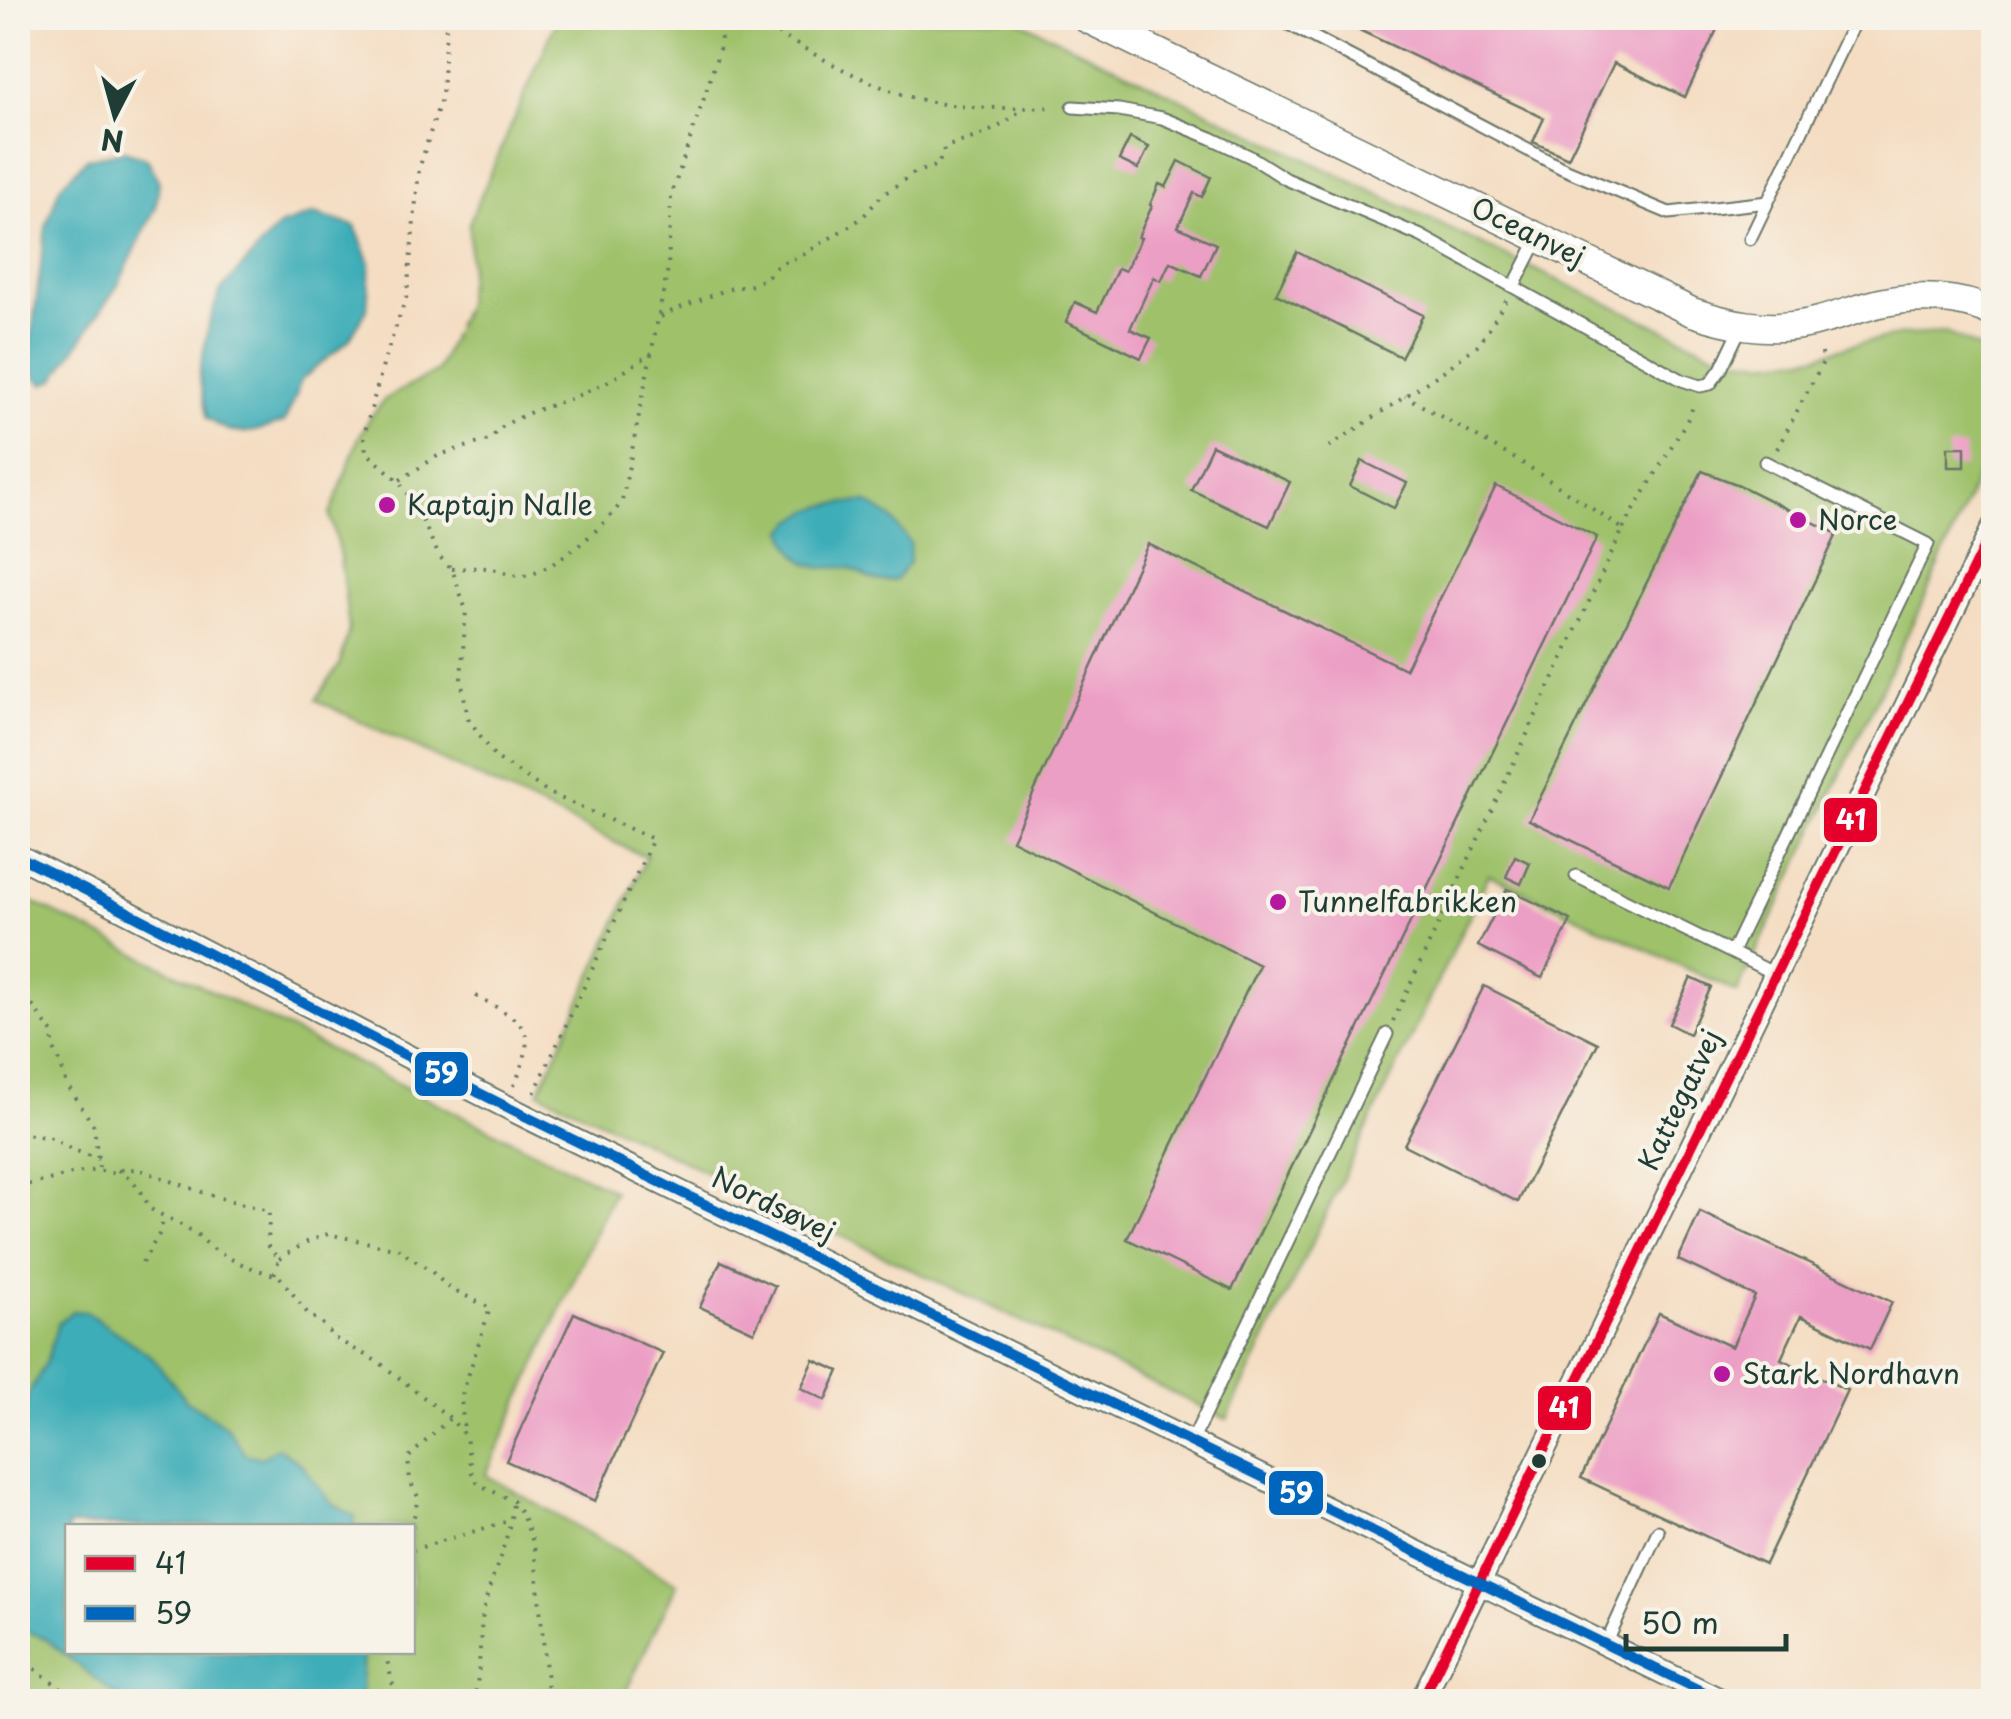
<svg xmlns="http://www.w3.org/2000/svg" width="2011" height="1719" font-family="'Playpen Sans',sans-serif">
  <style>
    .green { fill: #9ec16a; stroke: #5e7f4f; stroke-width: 2.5; fill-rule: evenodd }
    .water { fill: #3cadb8; stroke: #2e7576; stroke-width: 2.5 }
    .building { fill: #ec9fc5 }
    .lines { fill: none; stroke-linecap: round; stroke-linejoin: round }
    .service-casing { stroke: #6a7566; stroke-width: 15 }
    .minor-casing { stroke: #6a7566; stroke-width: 26 }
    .tertiary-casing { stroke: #6a7566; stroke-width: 31 }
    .path { stroke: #6a7566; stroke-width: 4; stroke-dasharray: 2.5 8; stroke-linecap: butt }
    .service { stroke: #fff; stroke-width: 11 }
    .minor { stroke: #fff; stroke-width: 22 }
    .tertiary { stroke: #fff; stroke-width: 28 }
    .bus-1-casing { stroke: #f7f3e8; stroke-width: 18 }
    .bus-2-casing { stroke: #f7f3e8; stroke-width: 18 }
    .bus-1 { stroke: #e4002b; stroke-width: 10 }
    .bus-2 { stroke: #0065bd; stroke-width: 10 }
    .poi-dot { fill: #b5179e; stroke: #f7f3e8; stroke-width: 4 }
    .bus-dot { fill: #1f3d34; stroke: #f7f3e8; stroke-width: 4 }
    .labels { text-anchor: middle; stroke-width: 8; stroke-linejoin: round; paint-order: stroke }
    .street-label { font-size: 28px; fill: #1f3d34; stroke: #f7f3e8 }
    .poi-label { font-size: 28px; fill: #1f3d34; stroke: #f7f3e8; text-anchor: start }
    .line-badge { stroke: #f7f3e8; stroke-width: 4 }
    .badge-label { font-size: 28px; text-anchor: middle; font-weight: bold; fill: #fff }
  </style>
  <rect width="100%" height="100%" fill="#f7f3e8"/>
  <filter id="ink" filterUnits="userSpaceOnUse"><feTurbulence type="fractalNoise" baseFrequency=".01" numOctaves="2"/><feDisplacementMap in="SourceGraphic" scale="20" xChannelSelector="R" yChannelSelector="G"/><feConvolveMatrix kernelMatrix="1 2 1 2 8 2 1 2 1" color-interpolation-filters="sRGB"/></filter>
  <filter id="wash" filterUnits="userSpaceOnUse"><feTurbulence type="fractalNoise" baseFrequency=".0048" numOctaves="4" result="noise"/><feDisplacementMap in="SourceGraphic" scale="40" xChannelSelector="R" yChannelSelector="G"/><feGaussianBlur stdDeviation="2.25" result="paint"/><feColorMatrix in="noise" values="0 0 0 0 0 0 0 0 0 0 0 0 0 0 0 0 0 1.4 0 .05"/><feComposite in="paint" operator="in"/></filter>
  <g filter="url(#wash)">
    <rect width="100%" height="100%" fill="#f4ddc2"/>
    <path class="green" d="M558 18H1014L1514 260 1715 353 1762 362 1815 356 1851 345 1903 335 1946 333 1993 355V441L1925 597 1737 992 1489 875 1227 1419 539 1092 647 855 639 854 316 700 340 664 349 629 340 556 330 515 359 437 370 418 385 399 437 371 464 308 470 266 469 223Z
      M18 895 614 1191 486 1475 677 1584 621 1701 41 1702 18 1682ZM68 1526H412V1652H68Z"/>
    <path class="water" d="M124 151 147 158 159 182 156 207 118 285 55 379 44 384 34 376 29 356 46 226 60 186 88 158Z
      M314 214 355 226 370 263 367 309 349 340 300 381 296 396 284 422C252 433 235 440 207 418L199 376 209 324 219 293 279 226Z
      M867 502 891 518 910 543 909 563 895 580C867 584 871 575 848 568 840 566 831 568 823 568 802 566 789 549 785 530 807 504 835 503 867 502Z
      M72 1311 86 1312 151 1356 187 1401 226 1426 245 1454 262 1458 278 1447 303 1466 330 1502 355 1517 354 1526H68V1652H363L361 1697 364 1701H123L44 1638 25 1631 23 1588 18 1571V1455L28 1395 46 1362 58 1324Z"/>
    <g id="blocks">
      <path class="building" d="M1334 18H1698L1718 27 1685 97 1614 63 1568 158 1533 142 1544 118Z
        M1130 138 1149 147 1138 169 1119 160Z
        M1179 161 1211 177 1202 197 1194 193 1178 227 1216 244 1201 276 1170 262 1161 281 1154 277 1130 329 1151 338 1141 358 1066 322 1075 302 1097 312 1118 268 1125 271 1141 238 1138 237 1152 206 1150 205 1159 184 1166 187Z
        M1297 252 1423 315 1401 357 1276 294Z
        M1212 445 1290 482 1269 526 1191 490Z
        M1948 447H1965V467H1948Z
        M1362 461 1407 483 1394 508 1350 486Z
        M1702 471 1739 485 1837 534 1669 887 1529 820Z
        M1496 486 1597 537 1232 1290 1127 1239 1259 965 1012 840 1148 544 1405 669Z
        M1515 856 1530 863 1521 884 1506 877Z
        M1507 889 1571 920 1542 978 1478 946Z
        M1691 978 1711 987 1689 1034 1669 1024Z
        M1484 986 1598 1043 1518 1202 1404 1145Z
        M1700 1212 1892 1302 1870 1349 1801 1316 1781 1359 1847 1390 1765 1564 1581 1478 1659 1313 1732 1347 1755 1296 1678 1260Z
        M721 1261 775 1286 754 1332 700 1307Z
        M574 1313 663 1353 595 1501 506 1461Z
        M814 1360 839 1371 826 1400 801 1388Z"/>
    </g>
  </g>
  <g filter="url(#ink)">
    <use href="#blocks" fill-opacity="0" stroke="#6a7566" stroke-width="2.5"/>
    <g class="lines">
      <defs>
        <path id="service" d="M1277 18 1562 168 1669 213 1768 202
          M1073 107 1119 110 1162 118 1211 138 1251 157 1286 179 1421 236 1682 380 1700 386 1710 384 1721 369 1742 325
          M1750 239 1856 18
          M1514 286 1539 237
          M1576 876 1775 974
          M1732 952 1928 544 1765 462
          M1192 1441 1387 1034
          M1606 1644 1658 1531"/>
        <path id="minor" d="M18 856C189 942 357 1032 529 1118 926 1316 1326 1506 1724 1702
          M1421 1702 1994 526"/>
        <path id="tertiary" d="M1086 18 1692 312C1729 324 1766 332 1806 324 1831 319 1855 309 1880 303 1916 295 1960 296 1994 313"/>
      </defs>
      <use href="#service" class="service-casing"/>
      <use href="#minor" class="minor-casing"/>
      <use href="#tertiary" class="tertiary-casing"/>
      <path class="path" d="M450 18 446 25 442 95 419 169 407 295 385 358 364 435 366 452 399 481 416 507 439 556 452 569 466 610 461 679 468 718 495 757 551 794 653 839 532 1098
        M750 18C805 48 869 90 932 102 973 110 1014 108 1055 107
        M661 317 672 311 728 289 753 285 768 276 779 264 803 255 862 218 881 196 914 173 938 165 945 147C976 137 1001 131 1023 107
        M1329 447 1445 370 1480 343 1507 299
        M1777 449 1823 362 1821 345
        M400 480 439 455 489 440 504 425 531 412 573 398 613 379 652 353
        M1623 529 1690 415 1694 403
        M452 569C465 569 480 566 492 569 503 571 512 577 523 576 550 574 608 524 622 501L668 268 671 196 706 92 719 50 724 18
        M18 990C33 1003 40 1019 54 1034L52 1045 59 1059 67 1085 94 1126 99 1169
        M476 996C528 1024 539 1029 513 1088
        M1393 1021 1623 529 1526 465 1405 396
        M18 1133 52 1138 71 1149 98 1159
        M118 1170C134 1180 143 1191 149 1208 163 1216 178 1223 192 1231 200 1236 204 1242 211 1247 232 1262 255 1270 279 1276L309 1315 321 1322 334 1338 380 1363 450 1418 466 1437 471 1471 478 1484 513 1501 521 1512 534 1544 549 1702
        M18 1185C47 1185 84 1164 111 1173L118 1170 138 1169 210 1195 269 1211 268 1247 279 1259 274 1275
        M279 1259 307 1242 328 1234 398 1249 431 1271 448 1287 490 1308 461 1398 464 1432
        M142 1263 161 1231 163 1218
        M412 1527 418 1497 410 1481 408 1458 450 1418
        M412 1550 512 1520
        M385 1652 397 1702
        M18 1656 71 1696 76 1702
        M18 1698 21 1702
        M473 1702C482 1671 478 1639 484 1608 492 1572 511 1538 513 1501"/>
      <use href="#service" class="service"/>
      <use href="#minor" class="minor"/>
      <use href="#tertiary" class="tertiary"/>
      <defs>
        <path id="bus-1" d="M1421 1702 1994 526"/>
        <path id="bus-2" d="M18 856C189 942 357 1032 529 1118 926 1316 1326 1506 1724 1702"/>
      </defs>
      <use href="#bus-1" class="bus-1-casing"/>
      <use href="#bus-2" class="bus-2-casing"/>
      <use href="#bus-1" class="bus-1"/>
      <use href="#bus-2" class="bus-2"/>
    </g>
  </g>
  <g class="poi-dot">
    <circle cx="387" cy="505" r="10"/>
    <circle cx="1798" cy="520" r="10"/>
    <circle cx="1278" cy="902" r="10"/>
    <circle cx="1722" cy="1374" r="10"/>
  </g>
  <circle class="bus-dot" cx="1539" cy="1461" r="9"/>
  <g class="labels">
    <g class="street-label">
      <text transform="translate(1528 232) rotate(26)" y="10">Oceanvej</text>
      <text transform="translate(1680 1100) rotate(-64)" y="10">Kattegatvej</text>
      <text transform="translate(773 1205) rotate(26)" y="10">Nordsøvej</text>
    </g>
    <g class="poi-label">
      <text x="407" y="515">Kaptajn Nalle</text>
      <text x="1818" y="530">Norce</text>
      <text x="1298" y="912">Tunnelfabrikken</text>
      <text x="1742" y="1384">Stark Nordhavn</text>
    </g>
  </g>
  <g class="line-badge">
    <rect x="1822" y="796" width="57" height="48" rx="10" fill="#e4002b"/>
    <rect x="413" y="1050" width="57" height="48" rx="10" fill="#0065bd"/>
    <rect x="1536" y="1384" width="57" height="48" rx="10" fill="#e4002b"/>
    <rect x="1267" y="1469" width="58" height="48" rx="10" fill="#0065bd"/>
  </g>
  <g class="badge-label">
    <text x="1851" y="830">41</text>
    <text x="441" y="1083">59</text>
    <text x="1564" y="1418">41</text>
    <text x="1296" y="1503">59</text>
  </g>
  <rect width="2011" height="1719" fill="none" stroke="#f7f3e8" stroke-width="60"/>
  <rect x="65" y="1524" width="350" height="130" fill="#f7f3e8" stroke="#a1aaa0" stroke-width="2.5"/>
  <rect x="85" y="1556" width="50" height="15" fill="#e4002b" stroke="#a1aaa0" stroke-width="2.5"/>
  <text x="155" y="1574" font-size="30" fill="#1f3d34">41</text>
  <rect x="85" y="1606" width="50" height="15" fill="#0065bd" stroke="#a1aaa0" stroke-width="2.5"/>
  <text x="155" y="1624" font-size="30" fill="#1f3d34">59</text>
  <g transform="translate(115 115) rotate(186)" stroke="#f7f3e8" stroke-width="8" paint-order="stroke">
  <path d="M0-8L18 38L0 25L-18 38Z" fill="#1f3d34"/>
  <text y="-15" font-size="28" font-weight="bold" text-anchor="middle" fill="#1f3d34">N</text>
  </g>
  <path d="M1626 1634v15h160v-15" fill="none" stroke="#1f3d34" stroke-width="5"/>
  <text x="1641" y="1634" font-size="30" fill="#1f3d34" stroke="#f7f3e8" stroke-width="8" paint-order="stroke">50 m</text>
</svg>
